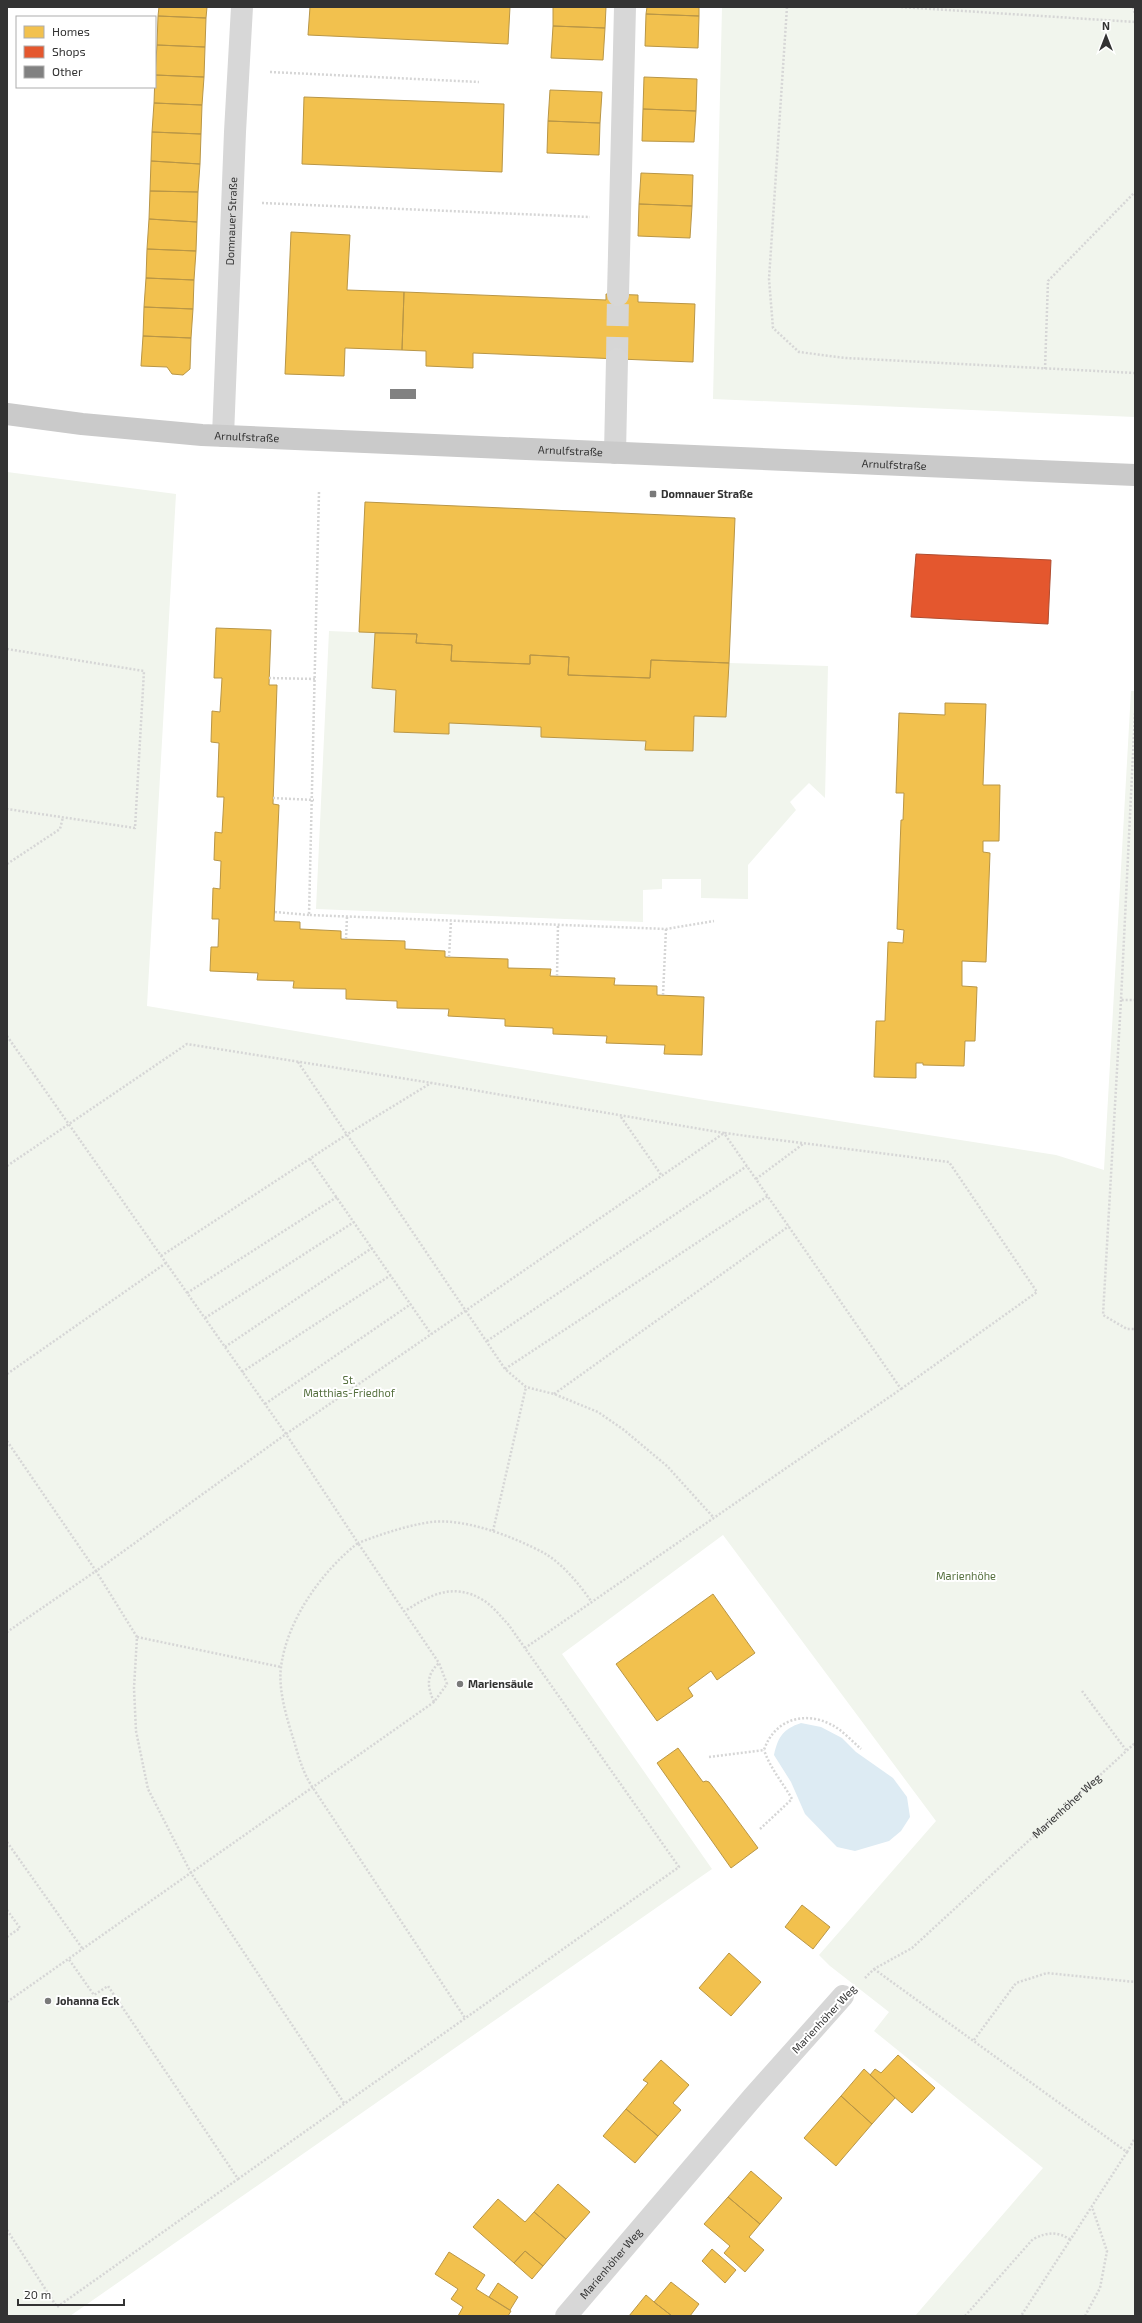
<svg xmlns="http://www.w3.org/2000/svg" width="1142" height="2323" font-family="'Exo 2',sans-serif">
  <style>
    .green { fill: #f1f5ed }
    .water { fill: #ddebf3 }
    .homes { fill: #f2c14e; stroke: #b99646 }
    .shops { fill: #e4572e; stroke: #af4c30 }
    .building { fill: #818181 }
    .lines { fill: none; stroke-linecap: round; stroke-linejoin: round }
    .minor-tunnel { stroke: #d6d6d6; stroke-width: 22; stroke-dasharray: 22 11; stroke-linecap: butt }
    .path { stroke: #d6d6d6; stroke-width: 2.5; stroke-dasharray: 2 2; stroke-linecap: butt }
    .minor { stroke: #d7d7d7; stroke-width: 22 }
    .major { stroke: #cacaca; stroke-width: 22 }
    .poi-dot { fill: #7a7a7a; stroke: #fff; stroke-width: 1.5 }
    .labels { text-anchor: middle; stroke-width: 4; stroke-linejoin: round; paint-order: stroke }
    .street-label { font-size: 11px; fill: #333; stroke: #fff }
    .poi-label { font-size: 11px; font-weight: bold; fill: #333; stroke: #fff; text-anchor: start }
    .park-label { font-size: 11px; fill: #56703f; stroke: #fff }
  </style>
  <rect width="100%" height="100%" fill="#fff"/>
  <path class="green" d="M722 7H1135V417L713 399Z
    M7 472 176 494 147 1006 705 1100 1056 1155 1104 1170 1131 691H1135V2316H915L1043 2168 874 2031 889 2012 830 1966 819 1955 936 1821 723 1535 562 1654 712 1869 70 2316H7Z
    M329 631 375 633 372 688 396 690 394 732 449 734V723L541 727V737L646 741V750L692 751 694 716 726 717 729 663 828 666 825 798 809 783 790 802 796 810 748 865V899L701 898V879H662V889L643 890V922L316 909Z"/>
  <path class="water" d="M801 1723 821 1727 842 1738 856 1752 893 1778 907 1797 910 1817 901 1831 889 1841 855 1851 837 1847 805 1814 791 1782 774 1755C778 1737 783 1729 801 1723Z"/>
  <path class="homes" d="M159 7H207L206 18 158 16Z
    M310 7H510L508 44 308 35Z
    M553 7H606L605 28 553 26Z
    M647 7H699V16L646 14Z
    M646 14 699 16 698 48 645 46Z
    M158 16 206 18 205 47 157 45Z
    M553 26 605 28 603 60 551 58Z
    M157 45 205 47 204 77 155 75Z
    M155 75 204 77 202 105 154 103Z
    M644 77 697 79 696 111 643 109Z
    M550 90 602 92 600 123 548 121Z
    M304 97 504 104 502 172 302 164Z
    M154 103 202 105 201 134 152 132Z
    M643 109 696 111 694 142 642 141Z
    M548 121 600 123 599 155 547 153Z
    M152 132 201 134 200 164 151 161Z
    M151 161 200 164 198 192 150 191Z
    M641 173 693 175 692 206 639 204Z
    M150 191 198 192 197 222 149 219Z
    M639 204 692 206 690 238 638 236Z
    M149 219 197 222 196 251 147 249Z
    M291 232 350 235 347 290 404 292 402 350 345 348 344 376 285 374Z
    M147 249 196 251 194 280 146 278Z
    M146 278 194 280 193 309 144 307Z
    M404 292 606 300V294L638 295V302L695 304 693 362 473 353V368L426 366V351L402 350Z
    M144 307 193 309 191 338 143 336Z
    M143 336 191 338 190 369 183 375 172 374 167 367 141 366Z
    M365 502 735 518 729 663 651 660 650 678 568 675 569 657 530 655V664L451 661 452 645 416 643 417 634 359 632Z
    M216 628 271 630 269 685H277L273 804 279 805 274 921 300 922V929L341 931V939L405 941V949L445 951V957L508 959V968L551 969 550 976 615 978 614 985 657 986V995L704 997 702 1055 664 1054 665 1045 606 1043 607 1036 553 1034V1028L505 1026V1019L448 1016 449 1009 397 1008V1001L346 999V989L293 988 294 981 257 980 258 973 210 971 211 947H218L219 919H212L213 888 220 889 221 861 214 860 215 832 222 833 224 797H217L219 743 211 742 212 711 220 712 222 678H214Z
    M375 633 417 634 416 643 452 645 451 661 530 664V655L569 657 568 675 650 678 651 660 729 663 726 717 694 716 693 751 645 750 646 741 541 737V727L449 723V734L394 732 396 690 372 688Z
    M945 703 986 704 983 785H1000L999 841H983V852L990 853 986 962 962 961V986L977 987 975 1041H965L964 1066 923 1065V1063H916V1078L874 1077 876 1021H885L888 942 903 943 904 930 897 929 901 820H903L904 793H896L899 713 945 715Z
    M713 1594 755 1653 717 1680 711 1671 688 1688 693 1696 657 1721 616 1664Z
    M678 1748 703 1782 706 1781 709 1782 722 1799 758 1848 731 1868 657 1763Z
    M802 1905 830 1927 813 1949 785 1927Z
    M729 1953 761 1982 731 2016 699 1988Z
    M898 2055 935 2088 912 2113 870 2075 875 2069 881 2073Z
    M661 2060 689 2085 673 2103 681 2110 658 2136 626 2109 648 2083 643 2080Z
    M864 2069 895 2098 872 2124 841 2096Z
    M841 2096 872 2124 836 2166 804 2138Z
    M626 2109 658 2136 635 2163 603 2136Z
    M751 2171 782 2198 760 2224 728 2197Z
    M558 2184 590 2212 566 2239 534 2212Z
    M728 2197 760 2224 749 2237 764 2250 745 2272 724 2253 730 2246 704 2224Z
    M498 2199 525 2222 534 2212 566 2239 543 2266 525 2251 514 2263 473 2227Z
    M712 2249 736 2270 725 2283 702 2261Z
    M525 2251 543 2266 532 2279 514 2263Z
    M449 2252 485 2275 476 2289 511 2311 508 2316H458L463 2307 451 2299 458 2289 435 2274Z
    M671 2282 699 2304 690 2316H672L654 2302Z
    M498 2283 518 2297 510 2310 489 2297Z
    M646 2295 654 2302 672 2316H629Z"/>
  <path class="shops" d="M916 554 1051 560 1048 624 911 617Z"/>
  <path class="building" d="M390 389H416V399H390Z"/>
  <g class="lines">
    <path class="minor-tunnel" d="M617 359 618 295"/>
    <g class="path">
      <path d="M787 7 769 279 773 328 799 352 846 358 1135 373"/>
      <path d="M901 7 1135 22"/>
      <path d="M1133 7 1135 15"/>
      <path d="M270 72 479 82"/>
      <path d="M262 203 590 217"/>
      <path d="M1045 369 1048 281 1135 192"/>
      <path d="M319 492 309 915 666 929 714 921"/>
      <path d="M7 649 144 671 135 828 7 809"/>
      <path d="M269 678 316 679"/>
      <path d="M1135 713 1121 1000H1135"/>
      <path d="M273 798 314 800"/>
      <path d="M7 864 60 829 63 817"/>
      <path d="M275 912 309 915"/>
      <path d="M346 939 347 917"/>
      <path d="M449 957 451 921"/>
      <path d="M557 976 558 925"/>
      <path d="M663 995 666 929"/>
      <path d="M1121 1000 1103 1315 1127 1329H1135"/>
      <path d="M7 1036 286 1434 358 1543C382 1534 405 1526 431 1522 466 1518 514 1537 544 1553 563 1564 579 1584 591 1601"/>
      <path d="M298 1062 505 1369 526 1387 554 1394 598 1412 624 1430 667 1466 714 1518"/>
      <path d="M621 1117 662 1176"/>
      <path d="M310 1159 431 1334"/>
      <path d="M7 1166 187 1044 432 1083 724 1133 901 1389 525 1648"/>
      <path d="M756 1179 803 1144"/>
      <path d="M161 1256 346 1135 431 1083"/>
      <path d="M187 1293 337 1197"/>
      <path d="M205 1318 354 1222"/>
      <path d="M487 1341 747 1166"/>
      <path d="M225 1347 372 1248"/>
      <path d="M505 1369 768 1196"/>
      <path d="M242 1372 391 1275"/>
      <path d="M7 1374 166 1263"/>
      <path d="M554 1394 789 1226"/>
      <path d="M265 1404 411 1304"/>
      <path d="M7 1441 96 1571 7 1632"/>
      <path d="M493 1531 526 1387"/>
      <path d="M137 1637 281 1667"/>
      <path d="M1082 1691 1126 1750"/>
      <path d="M434 1702C427 1686 426 1675 439 1663"/>
      <path d="M709 1757 764 1750C774 1720 804 1710 832 1725 842 1730 852 1741 861 1749"/>
      <path d="M760 1829 792 1799C783 1783 770 1768 764 1750"/>
      <path d="M7 1842 82 1948"/>
      <path d="M7 1910 20 1928 7 1937"/>
      <path d="M874 1969 1127 2152 1021 2316"/>
      <path id="s1" d="M865 1978 874 1969 912 1948 1135 1743"/>
      <path d="M7 2002 434 1702 447 1684 439 1663 358 1543C322 1571 287 1620 281 1667 278 1690 287 1719 294 1741 299 1758 303 1773 313 1788L465 2018"/>
      <path d="M974 2040 1016 1983 1047 1973 1135 1982"/>
      <path d="M344 2103 191 1873 148 1789 136 1731 134 1688 137 1637 96 1571 286 1434 724 1133 949 1162 1037 1292 901 1389"/>
      <path d="M1127 2152 1135 2138"/>
      <path d="M238 2179 679 1867 508 1624C500 1616 492 1605 483 1600 453 1582 430 1595 405 1611"/>
      <path d="M7 2230 57 2307 238 2179 108 1986 94 1995 68 1958"/>
      <path d="M965 2316 1033 2239C1048 2232 1057 2231 1071 2240"/>
      <path d="M1085 2316 1100 2288 1107 2251 1092 2207"/>
    </g>
    <g class="minor">
      <path d="M618 295 625 7"/>
      <path id="s2" d="M223 436 235 132 242 7"/>
      <path d="M615 453 617 359"/>
      <path id="s3" d="M566 2316 753 2097 843 1996"/>
    </g>
    <path class="major" id="s4" d="M7 414 82 424 202 435 1135 475"/>
  </g>
  <g class="poi-dot">
    <rect x="649" y="490" width="8" height="8" rx="2"/>
    <circle cx="460" cy="1684" r="4"/>
    <circle cx="48" cy="2001" r="4"/>
  </g>
  <g class="labels">
    <g class="street-label">
      <text dy="4" stroke="none"><textPath href="#s2" startOffset="215">Domnauer Straße</textPath></text>
      <text dy="4" stroke="none"><textPath href="#s4" startOffset="241">Arnulfstraße</textPath></text>
      <text dy="4" stroke="none"><textPath href="#s4" startOffset="565">Arnulfstraße</textPath></text>
      <text dy="4" stroke="none"><textPath href="#s4" startOffset="889">Arnulfstraße</textPath></text>
      <text dy="4" stroke="none"><textPath href="#s1" startOffset="266">Marienhöher Weg</textPath></text>
      <text transform="translate(824 2019) rotate(-47)" y="4">Marienhöher Weg</text>
      <text dy="4" stroke="none"><textPath href="#s3" startOffset="69">Marienhöher Weg</textPath></text>
    </g>
    <g class="poi-label">
      <text x="661" y="498">Domnauer Straße</text>
      <text x="468" y="1688">Mariensäule</text>
      <text x="56" y="2005">Johanna Eck</text>
    </g>
    <g class="park-label">
      <text x="349" y="1384">St.<tspan x="349" dy="13">Matthias-Friedhof</tspan></text>
      <text x="966" y="1580">Marienhöhe</text>
    </g>
  </g>
  <rect width="1142" height="2323" fill="none" stroke="#333333" stroke-width="16"/>
  <rect x="16" y="16" width="140" height="72" fill="#ffffff" stroke="#adadad"/>
  <rect x="24" y="26" width="20" height="12" fill="#f2c14e" stroke="#adadad"/>
  <text x="52" y="36" font-size="12" fill="#333333">Homes</text>
  <rect x="24" y="46" width="20" height="12" fill="#e4572e" stroke="#adadad"/>
  <text x="52" y="56" font-size="12" fill="#333333">Shops</text>
  <rect x="24" y="66" width="20" height="12" fill="#818181" stroke="#adadad"/>
  <text x="52" y="76" font-size="12" fill="#333333">Other</text>
  <g transform="translate(1106 36)" stroke="#ffffff" stroke-width="3" paint-order="stroke">
  <path d="M0-3L7 15L0 10L-7 15Z" fill="#333333"/>
  <text y="-6" font-size="11" font-weight="bold" text-anchor="middle" fill="#333333">N</text>
  </g>
  <path d="M18 2299v6h106v-6" fill="none" stroke="#333333" stroke-width="2"/>
  <text x="24" y="2299" font-size="12" fill="#333333" stroke="#ffffff" stroke-width="3" paint-order="stroke">20 m</text>
</svg>
